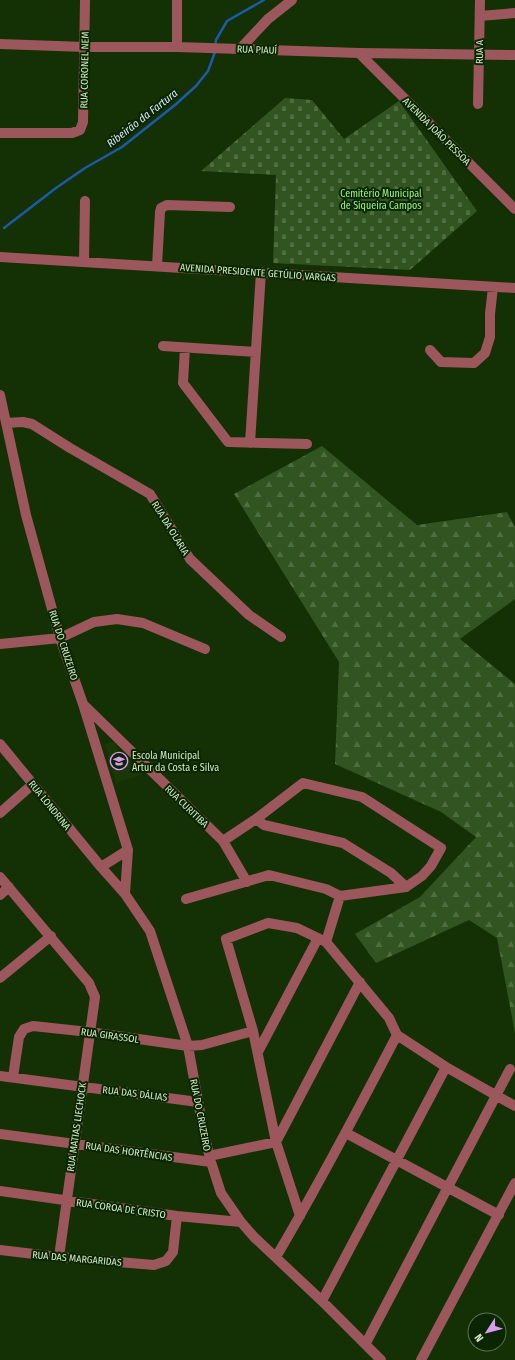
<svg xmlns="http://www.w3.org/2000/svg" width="515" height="1360" font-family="'Fira Sans Condensed',sans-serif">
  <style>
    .built { fill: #193806 }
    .forest { fill: url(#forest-firs) }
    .cemetery { fill: url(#cemetery-stones) }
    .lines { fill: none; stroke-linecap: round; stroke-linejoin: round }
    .stream { stroke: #1d5aa9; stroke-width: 2.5 }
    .minor { stroke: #9b575b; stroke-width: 10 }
    .labels { text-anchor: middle; stroke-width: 4; stroke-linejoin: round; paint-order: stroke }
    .street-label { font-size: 10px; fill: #d0e6c7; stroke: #0a2600 }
    .park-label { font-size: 10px; fill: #a2f27d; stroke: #0a2600 }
    .poi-label { font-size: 10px; fill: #d0e6c7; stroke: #0a2600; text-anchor: start }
    .water-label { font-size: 11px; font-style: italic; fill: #d5e5fb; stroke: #0a2600 }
  </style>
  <defs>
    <pattern id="forest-firs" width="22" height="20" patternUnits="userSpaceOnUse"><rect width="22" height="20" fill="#325421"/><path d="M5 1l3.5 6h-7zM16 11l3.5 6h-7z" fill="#4f6d40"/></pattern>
    <pattern id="cemetery-stones" width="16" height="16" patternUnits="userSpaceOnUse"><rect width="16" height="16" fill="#325421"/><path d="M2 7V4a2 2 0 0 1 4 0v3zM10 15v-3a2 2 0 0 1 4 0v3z" fill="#4f6d40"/></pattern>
  </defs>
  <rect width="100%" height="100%" fill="#143005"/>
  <path class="built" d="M115 741 120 758 128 756 131 765 138 763 141 775 116 783 105 744Z"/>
  <path class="forest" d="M322 446 417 525 507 512 515 527V599L460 639 515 684V1033L497 938 469 920 376 963 355 934 420 897 476 837 441 812 335 764 339 662 234 494Z"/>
  <path class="cemetery" d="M285 98 312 100 344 139 399 101 477 211 410 270 273 263 276 175 201 171Z"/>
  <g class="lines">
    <path class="stream" d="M215 47 216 40 227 21 264 0
      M4 228 56 188 85 168 122 147 175 105 196 86 208 71 215 52"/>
    <path class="minor" d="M177 0V47
      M480 16 515 13
      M0 44 85 47H177L359 53 515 55
      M240 49 268 19 292 0
      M359 53 515 209
      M478 104 480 0
      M0 133H72L80 130 83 122 85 0
      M0 257 515 288
      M84 262 85 201
      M157 266 160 212 161 208 167 205 230 207
      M163 346 256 352
      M185 348 183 383 228 442 307 444
      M430 350 441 362 474 363 485 353 490 337V314L493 287
      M0 395 26 515 60 638 83 704 128 850 125 894
      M6 423 23 422 32 424 70 448 150 494 190 559 249 615 281 637
      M250 443 261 272
      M0 644 60 638 94 622 117 619 143 623 205 649
      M84 705 223 841 247 882
      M0 744 101 867 125 894 150 931 188 1046 204 1134 211 1162 221 1193 241 1222 254 1237 322 1301 381 1360
      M0 813 33 784
      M256 819 264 825 343 843 391 873 406 887
      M101 867 128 850
      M0 877 89 983 95 997 59 1257
      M0 895 9 887
      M186 899 269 875 326 889 340 896 406 887 422 876 431 866 441 848 362 797 303 783 256 819 223 841
      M326 942 340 896
      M0 978 51 936
      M258 1052 318 938
      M0 1076 198 1102
      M13 1077 19 1037 24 1029 33 1026 89 1032 188 1046 202 1045 253 1031
      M346 1133 499 1215
      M0 1134 211 1162
      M209 1156 276 1142 360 982
      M0 1191 177 1216 241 1222
      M300 1216 276 1142 253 1031 226 939 268 923 297 928 326 942 389 1018 397 1035 446 1067 515 1106
      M0 1250 59 1257 154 1265 166 1261 173 1252 177 1216
      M276 1257C319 1184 358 1110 397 1035
      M322 1301 446 1067
      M366 1343 510 1069
      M421 1360 515 1183"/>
  </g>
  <defs>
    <symbol id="school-ring" viewBox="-11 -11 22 22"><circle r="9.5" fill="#0a2600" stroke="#dc99f4" stroke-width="1.5"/><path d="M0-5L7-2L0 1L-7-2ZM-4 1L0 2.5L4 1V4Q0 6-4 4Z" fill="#dc99f4"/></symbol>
  </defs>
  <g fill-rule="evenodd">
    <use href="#school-ring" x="109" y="751" width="20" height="20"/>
  </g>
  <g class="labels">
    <g class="street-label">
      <text transform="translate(257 49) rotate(2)" y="4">RUA PIAUÍ</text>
      <text transform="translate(479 52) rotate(-89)" y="4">RUA A</text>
      <text transform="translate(84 70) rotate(-89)" y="4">RUA CORONEL NEM</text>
      <text transform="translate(437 131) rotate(45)" y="4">AVENIDA JOÃO PESSOA</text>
      <text transform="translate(258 272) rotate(4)" y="4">AVENIDA PRESIDENTE GETÚLIO VARGAS</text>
      <text transform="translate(171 528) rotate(58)" y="4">RUA DA OLARIA</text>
      <text transform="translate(64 645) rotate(72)" y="4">RUA DO CRUZEIRO</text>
      <text transform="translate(50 805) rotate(51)" y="4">RUA LONDRINA</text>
      <text transform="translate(187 806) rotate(44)" y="4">RUA CURITIBA</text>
      <text transform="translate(110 1035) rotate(8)" y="4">RUA GIRASSOL</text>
      <text transform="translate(135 1093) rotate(7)" y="4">RUA DAS DÁLIAS</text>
      <text transform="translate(201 1115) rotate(79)" y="4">RUA DO CRUZEIRO</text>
      <text transform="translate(76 1127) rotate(-82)" y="4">RUA MATIAS LIECHOCK</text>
      <text transform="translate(129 1151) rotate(8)" y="4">RUA DAS HORTÊNCIAS</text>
      <text transform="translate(121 1208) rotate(8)" y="4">RUA COROA DE CRISTO</text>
      <text transform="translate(77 1258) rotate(5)" y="4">RUA DAS MARGARIDAS</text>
    </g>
    <g class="park-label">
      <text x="381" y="197">Cemitério Municipal<tspan x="381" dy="12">de Siqueira Campos</tspan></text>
    </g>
    <g class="poi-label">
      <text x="132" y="759">Escola Municipal<tspan x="132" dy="12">Artur da Costa e Silva</tspan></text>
    </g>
    <g class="water-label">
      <text transform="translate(142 118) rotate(-38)" y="4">Ribeirão da Fartura</text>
    </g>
  </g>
  <g transform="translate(487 1332) rotate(234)"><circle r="19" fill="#0a2600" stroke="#597350"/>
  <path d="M0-3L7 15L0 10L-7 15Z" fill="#dc99f4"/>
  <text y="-6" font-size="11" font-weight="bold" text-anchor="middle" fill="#d0e6c7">N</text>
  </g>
</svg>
